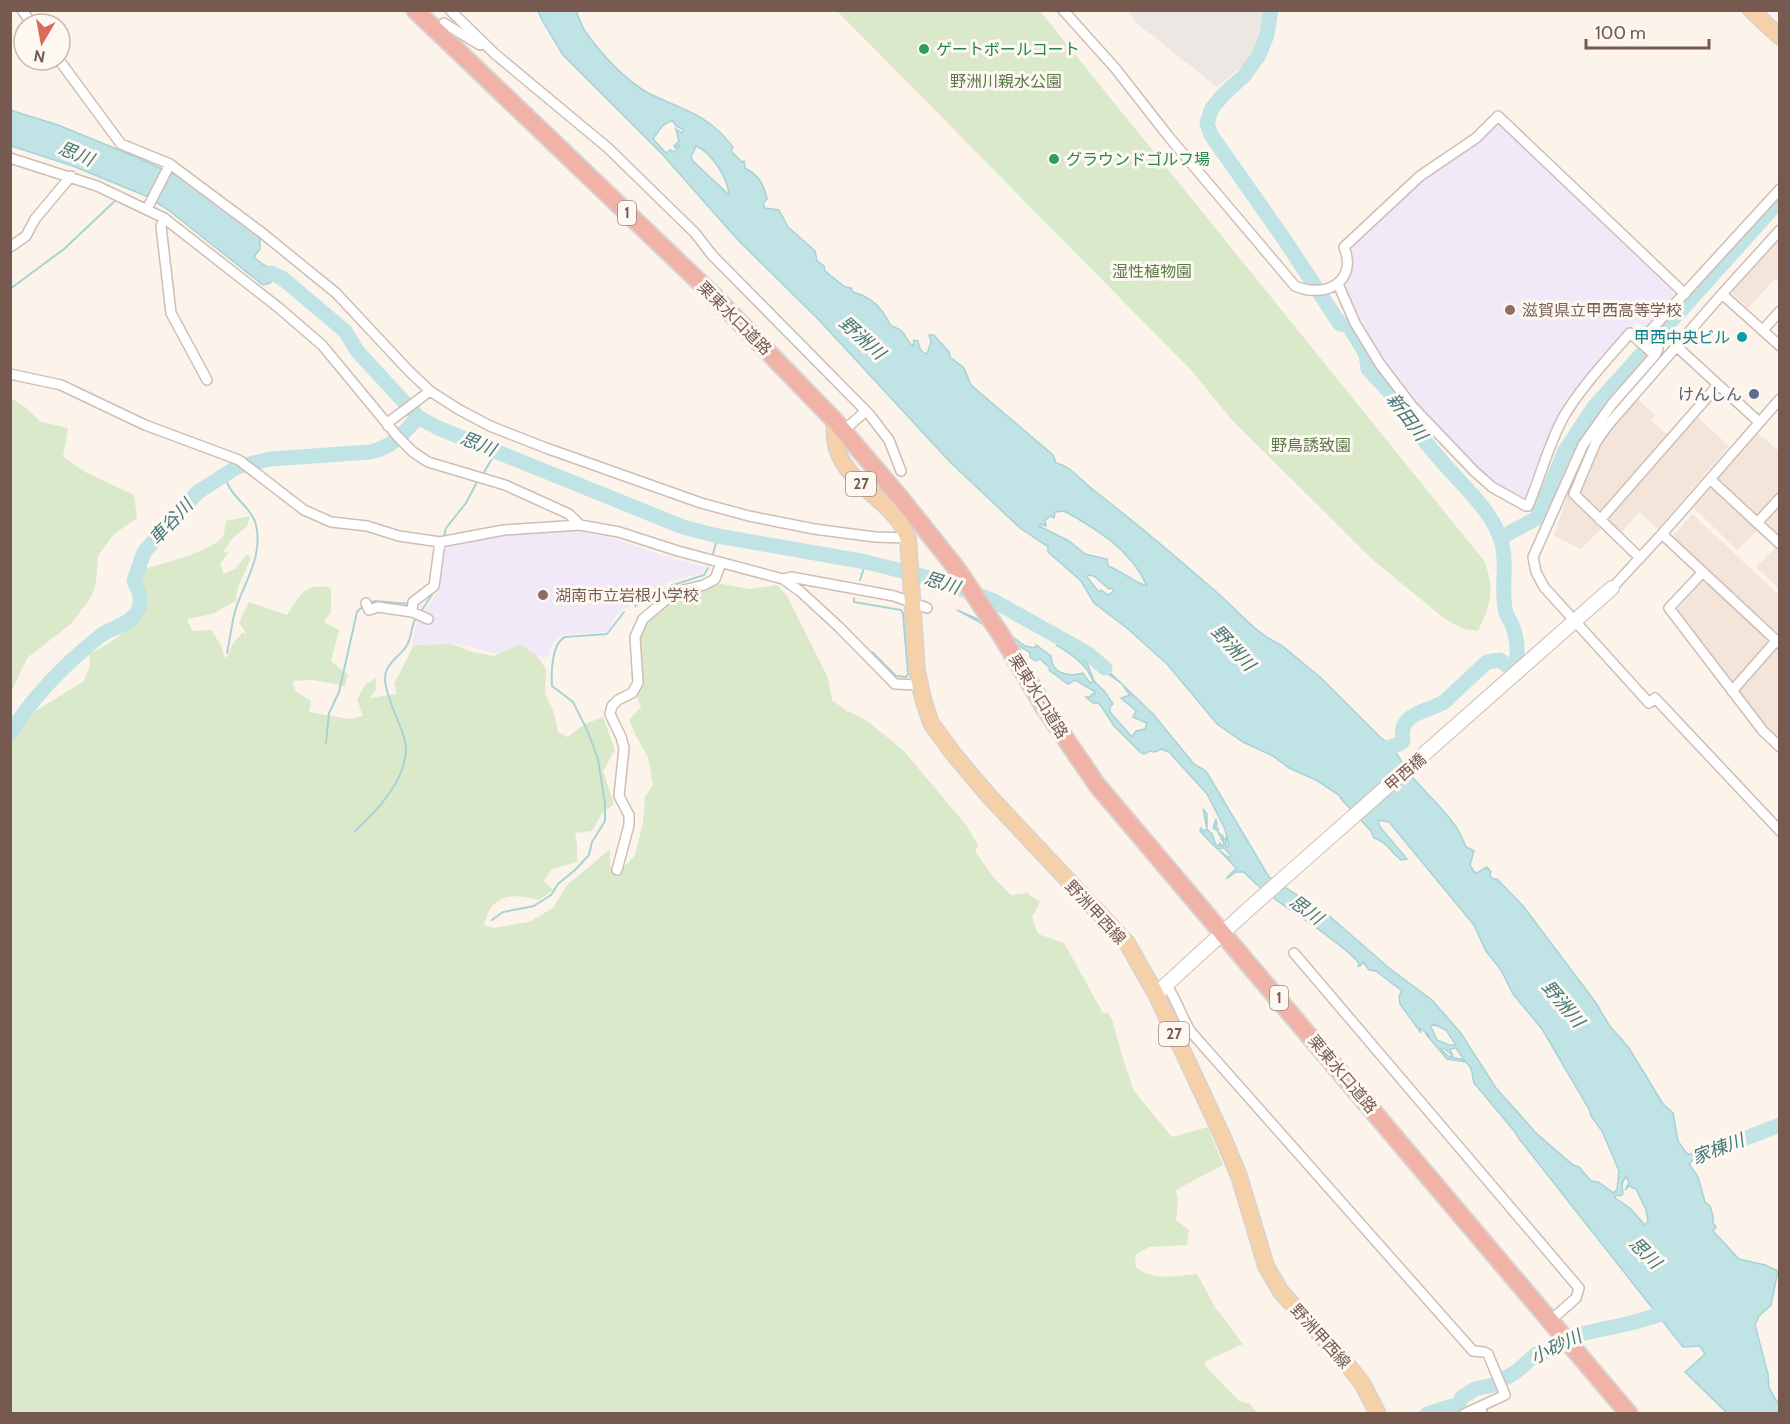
<svg xmlns="http://www.w3.org/2000/svg" width="1790" height="1424" font-family="Cabin,'Noto Sans JP',sans-serif">
  <style>
    .residential { fill: #f3e5da }
    .industrial { fill: #ede7e3 }
    .education { fill: #f1e8f8 }
    .green { fill: #dae9ca }
    .water { fill: #c0e3e5; stroke: #a7d3d6; stroke-width: 1.5; fill-rule: evenodd }
    .lines { fill: none; stroke-linecap: round; stroke-linejoin: round }
    .stream { stroke: #a7d3d6; stroke-width: 2 }
    .river { stroke: #c0e3e5; stroke-width: 15 }
    .street-casing { stroke: #d0bdb3; stroke-width: 12 }
    .secondary-casing { stroke: #d3bdb1; stroke-width: 16 }
    .primary-casing { stroke: #d9d1ce; stroke-width: 18 }
    .highway-casing { stroke: #d9d1ce; stroke-width: 20 }
    .street { stroke: #fff; stroke-width: 9 }
    .secondary { stroke: #fff; stroke-width: 14 }
    .primary { stroke: #f5d1a9; stroke-width: 15 }
    .highway { stroke: #f1b3a7; stroke-width: 16 }
    .leisure-dot { fill: #2e9e5b; stroke: #fef8f2; stroke-width: 2 }
    .education-dot { fill: #8d6e63; stroke: #fef8f2; stroke-width: 2 }
    .culture-dot { fill: #0f9aa8; stroke: #fef8f2; stroke-width: 2 }
    .service-dot { fill: #5c6f8a; stroke: #fef8f2; stroke-width: 2 }
    .labels { text-anchor: middle; stroke-width: 6; stroke-linejoin: round; paint-order: stroke }
    .shield { fill: #fef8f2; stroke: #9f8980; stroke-width: 1.5 }
    .shield-label { font-size: 15px; font-weight: bold; fill: #76594f }
    .leisure-label { font-size: 16px; fill: #27864d; stroke: #fef8f2; text-anchor: start }
    .park-label { font-size: 16px; fill: #5c7a48; stroke: #fef8f2 }
    .education-label { font-size: 16px; fill: #785e54; stroke: #fef8f2; text-anchor: start }
    .street-label { font-size: 16px; fill: #76594f; stroke: #fef8f2 }
    .culture-label { font-size: 16px; fill: #0d838f; stroke: #fef8f2; text-anchor: end }
    .service-label { font-size: 16px; fill: #4e5e75; stroke: #fef8f2; text-anchor: end }
    .water-label { font-size: 18px; font-style: italic; fill: #437679; stroke: #fef8f2 }
  </style>
  <rect width="100%" height="100%" fill="#fcf4eb"/>
  <path class="residential" d="M1779 236V283L1775 279 1748 308 1733 294 1732 289Z
    M1636 398 1655 415 1651 421 1668 435 1599 514 1579 492 1592 457 1614 421Z
    M1696 416 1729 446 1658 529 1639 512 1620 534 1604 520Z
    M1757 433 1779 451V495L1761 517H1755L1719 482V476Z
    M1710 489H1714L1759 529 1737 550 1692 506Z
    M1568 495 1601 529 1581 549 1554 536Z
    M1779 503V541L1764 526Z
    M1692 514 1779 595V640L1671 539Z
    M1777 546 1779 548V589L1756 567Z
    M1704 580 1770 641V645L1732 685 1674 612Z
    M1774 650H1779V742L1766 731 1737 692Z"/>
  <path class="industrial" d="M1129 11H1265L1259 41 1244 65 1217 87 1134 21Z"/>
  <path class="education" d="M1496 120 1676 291 1678 297 1646 331 1636 322 1574 401 1528 506 1490 485 1408 394 1379 355 1343 285 1352 258 1347 245 1422 180Z
    M536 530 577 531 613 538 658 554 706 567 703 573 668 582 658 590 617 614 608 632 568 634 559 637 551 645 548 657 494 653 457 644 412 645 416 625 440 588 445 547 486 537Z"/>
  <path class="green" d="M837 11H1040L1485 562C1495 592 1491 603 1478 631L1464 629 1445 619 1373 560 1231 419 1192 371Z
    M11 398 25 407 41 422 68 428 63 457 87 473 134 495 137 518 114 534 98 556 96 583 91 597 72 623 27 658 11 693Z
    M250 516 247 526 232 539 223 552 228 553 220 564 224 574 235 569 246 555 251 557C246 572 236 585 236 601L212 614 187 619 192 631 211 630 220 644 226 659 232 645 242 633 247 634 239 623 249 602 287 615C300 595 305 582 331 588V611L324 622 339 630 331 661 348 675 345 686 312 680 293 681 295 691 311 701 309 712 349 719 363 716 357 699 365 685 376 678V690L369 698 397 694 394 684 414 645 452 644 472 652 494 656 520 644 536 655 546 669 545 693 554 713 558 732 567 737 585 724 603 717 615 750 603 771 614 804 602 813 592 831 575 833 577 845V862L552 869 544 881 553 890 539 900C511 893 492 893 484 925L493 928 529 922 553 908 566 886 610 849V865L618 874 635 855 643 822 645 797 653 785 648 757 636 736 629 720 641 707 635 692 643 617 661 600 690 588 721 584 750 589 777 585 787 596 828 678 832 700 847 711 866 720 903 750 966 825 978 845 975 851 994 878 1011 895 1027 893 1040 902 1032 917 1038 934 1064 943 1103 1013H1108L1112 1019 1123 1059 1134 1091 1172 1137 1208 1127 1223 1165 1176 1190 1178 1201 1176 1220 1189 1230 1187 1245 1149 1247 1135 1255 1136 1267C1151 1281 1178 1276 1197 1274L1215 1307 1243 1344 1204 1362 1207 1368 1239 1401 1250 1404 1257 1413 11 1414V743L32 713 84 681 90 665 89 654C111 643 131 631 143 609L134 571C152 567 215 551 223 536 225 532 225 525 226 521Z"/>
  <path class="water" d="M538 11H576C579 17 581 25 585 31 601 54 624 79 648 93 670 104 695 111 714 127 721 132 727 140 733 147L731 151 742 162 744 161 745 168C759 175 764 185 767 199L763 204 765 208 779 210 788 227 815 251 817 261 824 266 825 271 845 287 851 288 853 292C873 298 881 307 891 326 908 331 903 338 913 346L914 340 918 341C919 347 920 352 927 354L931 342 929 335H934L949 352 950 357 964 368 971 385 1053 455 1056 463C1071 466 1083 483 1096 492 1136 523 1175 556 1213 589 1235 607 1255 634 1281 645L1321 678 1380 737 1388 743 1396 741 1398 723H1400V741L1382 747 1381 750 1396 753C1402 762 1408 772 1415 780 1434 802 1456 819 1466 847L1474 851 1470 865 1475 873H1477L1487 867 1491 872 1490 876 1493 879H1497L1523 906 1596 1003 1609 1025 1629 1048 1663 1104 1673 1113 1678 1141 1687 1154H1694L1729 1141 1731 1145 1693 1160 1689 1164 1698 1177 1705 1202 1710 1206 1713 1216V1223L1716 1227 1713 1231 1739 1259 1765 1265 1778 1271 1771 1305 1759 1316 1755 1325 1768 1374 1769 1388 1779 1405V1413H1727L1685 1372 1705 1354 1700 1346 1683 1347 1520 1140 1515 1132 1474 1083 1471 1068 1466 1062 1447 1059 1425 1033 1429 1036V1035L1420 1028 1421 1033 1400 1004 1399 996 1402 991 1376 971 1369 970 1363 962 1360 966H1358L1359 963C1351 953 1340 946 1330 938 1302 916 1269 899 1244 872H1236L1226 879 1233 871 1237 869 1219 850 1229 858 1231 856 1224 848 1217 849 1200 831 1201 828 1204 831 1207 829 1203 809 1207 814V829L1212 834 1216 845 1218 846 1220 843 1222 846 1224 844 1217 830 1213 828 1216 819 1217 825 1214 827 1218 828V832L1223 836V840L1226 838V847L1229 846 1225 829 1207 794 1169 752 1161 749 1155 752 1150 751 1144 754 1140 752 1114 726 1099 703H1093L1086 697H1090L1092 694H1095L1094 691 1075 680 1068 684 1049 670 1050 668 1040 659 1035 661 1030 657V653L1003 635 957 610 1003 630 1025 646 1035 648 1036 645 1051 656C1051 674 1069 677 1083 673L1090 683 1093 681C1086 663 1072 655 1056 645L1064 647 1062 642 1068 648 1076 649 1088 665 1094 681 1105 692 1113 704 1110 707V712L1132 737 1136 731 1145 729 1147 723 1133 717 1136 711 1121 698 1130 695 1122 684 1097 666 1095 660 1088 655 1096 659 1153 714 1194 764 1206 771 1269 877 1326 913 1389 968 1432 1000 1460 1032 1496 1088 1536 1133 1573 1165 1579 1167 1591 1181 1598 1182 1614 1193 1617 1189 1619 1171 1602 1131 1591 1116 1589 1109 1542 1029 1513 994 1501 970 1486 951 1474 925 1389 822 1378 820 1380 827 1407 859 1401 860C1389 851 1389 843 1374 838L1371 831 1342 800 1339 795 1316 780 1289 768 1273 756 1243 742 1217 724 1167 664 1128 629 1094 603 1081 581 1048 552V547L1020 528 950 462 819 320 737 239 663 155 563 55 542 20ZM673 121 676 126 684 130 682 133 676 129 679 141 674 146 675 148 679 145 680 146 674 152 670 150 666 153 653 139C659 131 663 122 673 121ZM696 146C712 153 728 178 729 195L693 161 691 157ZM1064 511C1097 529 1131 550 1147 586 1133 582 1122 571 1108 566L1107 559 1085 554 1069 541 1039 526 1041 524 1046 526 1045 520 1051 516 1054 518 1055 512ZM1088 575 1094 576 1109 589 1111 588 1114 591 1108 595 1101 590 1099 592 1087 577ZM1433 1024 1446 1030 1456 1045H1449L1437 1040 1431 1027ZM1444 1048 1453 1056 1450 1049 1456 1048 1464 1060 1448 1056 1441 1049ZM1626 1176 1629 1183 1625 1190 1629 1186 1636 1189 1646 1210 1648 1221 1645 1225 1630 1208 1615 1198 1616 1195 1620 1196 1623 1194 1622 1184Z
    M10 110 58 125 136 157 180 177 255 233 260 237V249L254 257C265 268 279 272 289 283L274 278 270 283 263 285 167 209 146 196 73 166 11 146Z"/>
  <g class="lines">
    <path class="stream" d="M10 289 64 249 117 199
      M226 474C225 494 252 506 256 525 263 556 246 579 236 608 232 620 230 640 227 653
      M483 474 496 452
      M444 536 446 528 466 503 477 482
      M712 557 718 536
      M440 577 442 559
      M860 580 866 562
      M854 598V602L901 610 903 613 908 674 906 677 896 676 872 652
      M368 604 375 601 410 604
      M635 606 670 586 704 575 708 568
      M420 613 435 590
      M326 743 329 713 339 692 357 612 363 606
      M355 831C377 811 407 779 406 747 405 733 395 717 391 703 388 694 383 682 386 672 389 660 404 654 408 643 412 635 411 626 416 618
      M492 920 503 912 534 906 551 895 558 884 575 870 589 855 592 842 605 821V804L598 759 587 730 573 702 552 686C551 672 552 643 565 637L607 634 624 612"/>
    <path class="river" d="M1271 10 1267 35 1259 55 1244 76 1224 94 1212 108 1207 123 1211 135 1284 239 1340 324 1349 326 1366 354 1368 369 1402 405V412C1416 431 1431 449 1446 466 1467 490 1494 513 1502 544 1508 567 1500 591 1506 613 1508 619 1513 624 1514 630 1517 641 1520 657 1513 666L1509 667 1500 660 1487 662 1444 702C1427 712 1397 713 1403 741 1395 748 1380 749 1370 753L1367 759
      M271 273 282 278 345 331 358 352 418 417 438 428 683 527 718 536 866 562 934 579 992 600 1087 653 1105 668
      M1500 538 1537 518 1565 451 1594 407 1780 200
      M10 734C33 696 65 664 100 636 110 628 126 626 135 615 144 604 140 592 134 581L144 552 198 492 237 467 270 459 370 452C393 447 403 434 418 417
      M1712 1151 1780 1125
      M1427 1414 1456 1405 1460 1402 1461 1398 1475 1389 1493 1385 1516 1372 1535 1355 1558 1348 1576 1335 1631 1323 1676 1310"/>
    <defs>
      <path id="street" d="M22 10 32 24
        M450 10 495 54 608 148 695 233 712 255 869 414 889 440 901 471
        M1063 10 1115 68 1169 137 1295 286C1325 299 1358 282 1344 247L1420 176 1476 138 1498 116 1685 294
        M444 23 480 45
        M59 60 121 144 170 164 261 232 336 293 408 370 430 391 458 409 490 426 546 448 701 503 749 516 814 529 875 537 908 538
        M10 158 97 186 164 218 279 308 322 345 398 437 413 452 428 462 505 485 569 514 580 525
        M147 209 170 164
        M164 218 161 226 171 313 207 380
        M10 247 26 236 35 219 71 176
        M1338 284 1355 323 1380 364 1412 406 1474 471 1492 487 1526 506H1528C1541 476 1548 445 1564 416 1582 386 1607 360 1630 333L1655 355
        M1722 294 1780 230
        M1763 330 1780 311
        M1640 342 1780 189
        M1676 346 1759 422
        M1658 349 1655 355 1612 404 1583 445 1533 557 1536 572 1544 587 1649 703 1655 698 1780 831
        M10 374 61 385 145 425 239 460 304 510 331 522 367 526 399 536 440 542 504 530 580 525 619 532 678 551 783 579 801 592 839 627 895 684 919 685
        M388 426 390 421 430 391
        M843 431 866 411
        M1710 479 1780 544
        M1600 520 1718 385
        M1757 523 1780 498
        M1662 534 1780 644
        M1640 558 1574 494 1596 442 1608 425 1722 294 1780 346
        M1702 573 1669 608 1763 731 1780 747
        M783 579 791 577 894 596 927 608
        M1612 588 1662 534 1780 399
        M366 603 369 610 378 607 412 612 413 602 434 586 440 542
        M412 612 428 619
        M1732 691 1776 641
        M617 870 629 825V815L619 796 624 748 621 737 610 714 612 706 618 700 632 693 638 683 635 637 643 619 675 592 704 585 715 579 721 563
        M1294 953 1579 1288 1576 1298 1551 1320
        M1166 985C1177 999 1181 1017 1191 1032L1473 1351 1484 1352 1488 1354 1505 1395 1479 1407 1483 1414
        M1464 1414 1479 1407"/>
      <path id="secondary" d="M1156 994 1252 906 1612 588"/>
      <path id="primary" d="M1751 10 1780 37
        M834 420C835 429 834 440 837 449 847 481 880 495 899 521 903 526 905 532 908 538L917 671 923 699 931 723 952 752 988 795 1127 943 1156 994 1221 1133 1239 1176 1266 1266 1281 1292 1346 1363 1362 1383 1378 1414"/>
      <path id="highway" d="M415 10 712 294 834 420 902 500 957 569 1001 635 1046 710 1097 785 1629 1414"/>
    </defs>
    <use href="#street" class="street-casing"/>
    <use href="#secondary" class="secondary-casing"/>
    <use href="#primary" class="primary-casing"/>
    <use href="#highway" class="highway-casing"/>
    <use href="#street" class="street"/>
    <use href="#secondary" class="secondary"/>
    <use href="#primary" class="primary"/>
    <use href="#highway" class="highway"/>
  </g>
  <g class="leisure-dot">
    <circle cx="924" cy="49" r="6"/>
    <circle cx="1054" cy="159" r="6"/>
  </g>
  <g class="education-dot">
    <circle cx="1510" cy="310" r="6"/>
    <circle cx="543" cy="595" r="6"/>
  </g>
  <circle class="culture-dot" cx="1742" cy="337" r="6"/>
  <circle class="service-dot" cx="1754" cy="394" r="6"/>
  <g class="labels">
    <g class="shield">
      <rect x="618" y="201" width="18" height="24" rx="4.5"/>
      <rect x="846" y="472" width="30" height="24" rx="4.5"/>
      <rect x="1270" y="986" width="18" height="24" rx="4.5"/>
      <rect x="1159" y="1022" width="30" height="24" rx="4.5"/>
    </g>
    <g class="shield-label">
      <text x="627" y="218">1</text>
      <text x="861" y="489">27</text>
      <text x="1279" y="1003">1</text>
      <text x="1174" y="1039">27</text>
    </g>
    <g class="leisure-label">
      <text x="936" y="55">ゲートボールコート</text>
      <text x="1066" y="165">グラウンドゴルフ場</text>
    </g>
    <g class="park-label">
      <text x="1006" y="87">野洲川親水公園</text>
      <text x="1152" y="277">湿性植物園</text>
      <text x="1311" y="451">野鳥誘致園</text>
    </g>
    <g class="education-label">
      <text x="1522" y="316">滋賀県立甲西高等学校</text>
      <text x="555" y="601">湖南市立岩根小学校</text>
    </g>
    <g class="street-label">
      <text transform="translate(735 318) rotate(45)" y="6">栗東水口道路</text>
      <text transform="translate(1039 696) rotate(58)" y="6">栗東水口道路</text>
      <text transform="translate(1405 772) rotate(-41)" y="6">甲西橋</text>
      <text transform="translate(1096 912) rotate(47)" y="6">野洲甲西線</text>
      <text transform="translate(1343 1074) rotate(50)" y="6">栗東水口道路</text>
      <text transform="translate(1321 1336) rotate(48)" y="6">野洲甲西線</text>
    </g>
    <g class="culture-label">
      <text x="1730" y="343">甲西中央ビル</text>
    </g>
    <g class="service-label">
      <text x="1742" y="400">けんしん</text>
    </g>
    <g class="water-label">
      <text transform="translate(76 154) rotate(22)" y="6">思川</text>
      <text transform="translate(862 338) rotate(42)" y="6">野洲川</text>
      <text transform="translate(1407 417) rotate(53)" y="6">新田川</text>
      <text transform="translate(478 444) rotate(22)" y="6">思川</text>
      <text transform="translate(171 522) rotate(-47)" y="6">車谷川</text>
      <text transform="translate(942 583) rotate(17)" y="6">思川</text>
      <text transform="translate(1233 648) rotate(47)" y="6">野洲川</text>
      <text transform="translate(1306 910) rotate(36)" y="6">思川</text>
      <text transform="translate(1563 1004) rotate(50)" y="6">野洲川</text>
      <text transform="translate(1718 1149) rotate(-21)" y="6">家棟川</text>
      <text transform="translate(1645 1253) rotate(44)" y="6">思川</text>
      <text transform="translate(1556 1347) rotate(-26)" y="6">小砂川</text>
    </g>
  </g>
  <rect width="1790" height="1424" fill="none" stroke="#76594f" stroke-width="24"/>
  <g transform="translate(42 42) rotate(190)"><circle r="28" fill="#fef8f2" stroke="#c8b8b1" stroke-width="1.5"/>
  <path d="M0-4.5L10 22L0 15L-10 22Z" fill="#dd6959"/>
  <text y="-9" font-size="16" font-weight="bold" text-anchor="middle" fill="#76594f">N</text>
  </g>
  <path d="M1586 39v9h123v-9" fill="none" stroke="#76594f" stroke-width="3"/>
  <text x="1595" y="39" font-size="18" fill="#76594f" stroke="#fef8f2" stroke-width="4.5" paint-order="stroke">100 m</text>
</svg>
